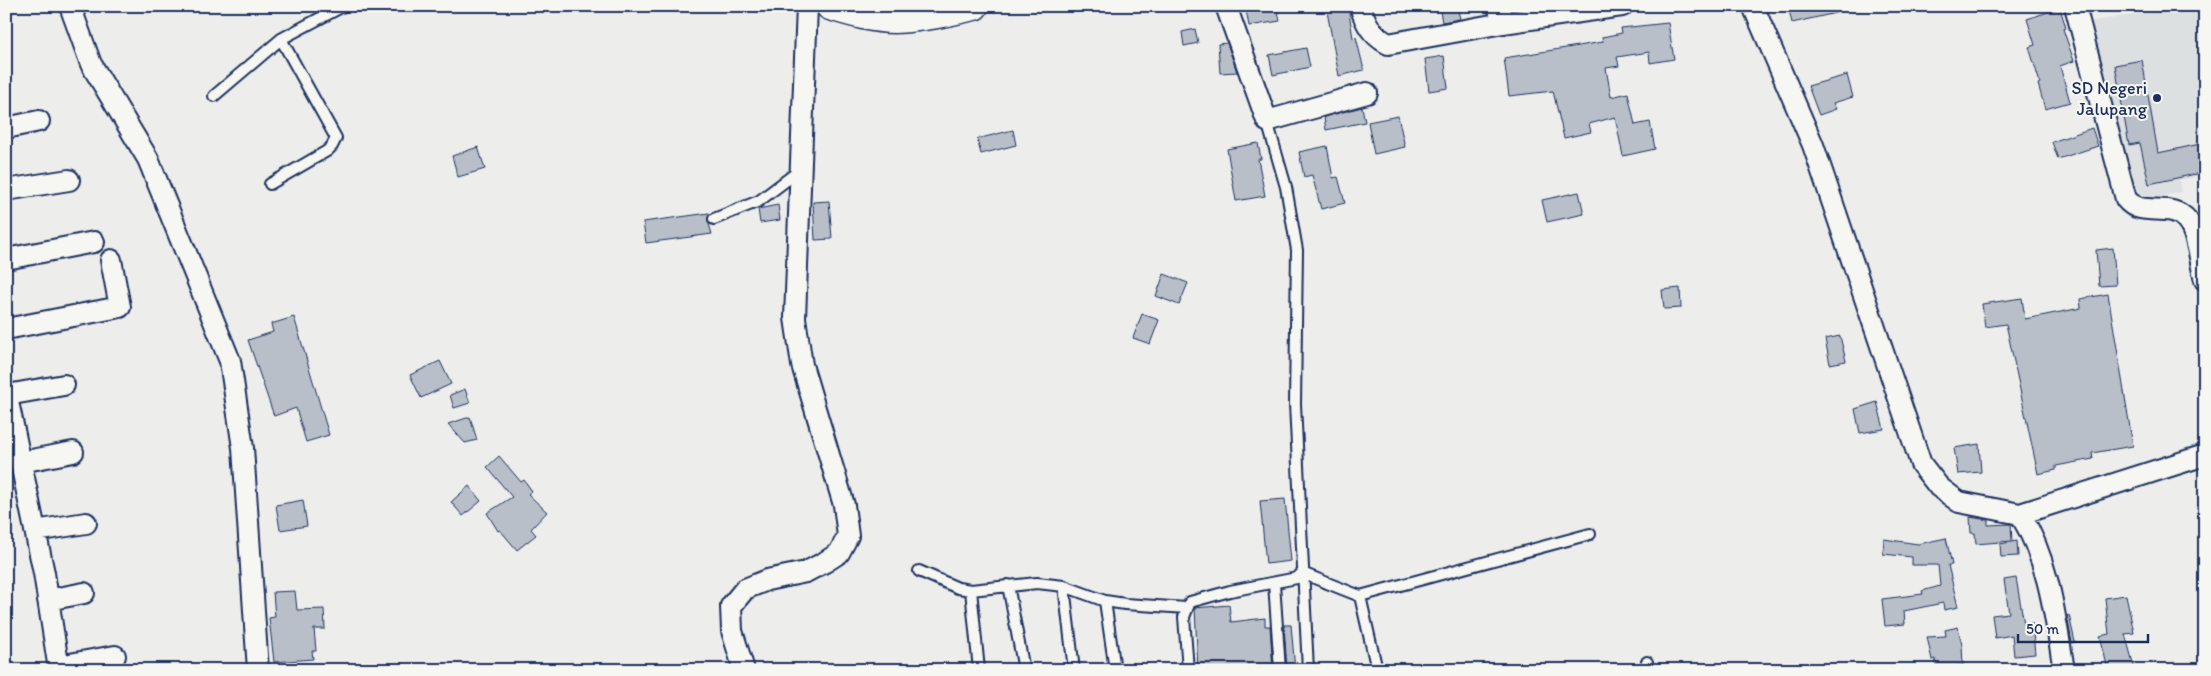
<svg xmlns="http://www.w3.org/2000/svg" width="2211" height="676" font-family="Itim,sans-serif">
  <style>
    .built { fill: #dde0e1 }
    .building { fill: #b9bfc8; stroke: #1b2f5e }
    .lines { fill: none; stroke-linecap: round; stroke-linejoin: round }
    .lane-casing { stroke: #1b2f5e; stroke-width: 14 }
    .street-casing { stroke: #1b2f5e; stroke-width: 24 }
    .secondary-casing { stroke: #1b2f5e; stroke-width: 31 }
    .lane { stroke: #f6f6f2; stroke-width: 10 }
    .street { stroke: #f6f6f2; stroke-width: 20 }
    .secondary { stroke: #f6f6f2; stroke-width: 28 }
    .poi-dot { fill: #1b2f5e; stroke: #f6f6f2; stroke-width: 2 }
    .labels { text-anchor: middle; stroke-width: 4; stroke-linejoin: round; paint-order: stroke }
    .poi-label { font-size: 18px; fill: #1b2f5e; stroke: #f6f6f2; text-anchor: end }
  </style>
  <rect width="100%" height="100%" fill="#edeeec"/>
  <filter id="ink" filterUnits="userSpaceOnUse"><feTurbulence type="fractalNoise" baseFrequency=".02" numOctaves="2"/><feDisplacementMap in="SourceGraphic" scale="10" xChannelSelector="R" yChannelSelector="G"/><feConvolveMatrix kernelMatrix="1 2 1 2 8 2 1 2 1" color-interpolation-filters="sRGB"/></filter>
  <g filter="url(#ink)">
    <path class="built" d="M2191 6H2205V175L2179 180 2181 192 2139 202 2087 22Z"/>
    <path class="building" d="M1268 6H1277L1280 21 1249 26 1246 10Z
      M1326 6H1348L1353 38 1356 37 1364 70 1339 76Z
      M1439 6H1457L1460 19 1442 22Z
      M1788 6H1840V12L1792 23Z
      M2060 8 2066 28 2063 29 2074 61 2060 66 2070 102 2045 109 2038 84 2040 83 2029 47 2035 45 2027 19Z
      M1668 23 1674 59 1650 63 1649 52 1617 57 1619 66 1606 68 1611 97 1628 93 1635 125 1650 122 1655 149 1623 156 1615 117 1589 124 1591 132 1564 138 1553 91 1509 96 1504 58 1603 42 1602 37 1622 33 1621 28Z
      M1195 29 1198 43 1184 46 1182 32Z
      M1227 43 1237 72 1220 73 1218 44Z
      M1306 48 1310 67 1273 75 1269 55Z
      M1444 56 1448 88 1429 91 1425 59Z
      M2142 60 2158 153 2205 143V172L2149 184 2140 143 2129 145 2115 65Z
      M1847 75 1853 97 1833 103 1836 109 1819 115 1808 86Z
      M1362 107 1365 122 1326 130 1324 117Z
      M1398 116 1405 147 1374 154 1368 122Z
      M2092 128 2098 146 2058 159 2052 142Z
      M1013 130 1016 145 981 154 977 139Z
      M1258 143 1261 159H1258L1265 196 1236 201 1227 149Z
      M1327 146 1333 178 1338 177 1345 203 1321 209 1312 175 1304 177 1299 152Z
      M478 147 485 169 458 177 452 156Z
      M1579 192 1584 214 1547 222 1542 200Z
      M829 201 832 239 815 240 813 202Z
      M778 205 780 220 760 223 758 209Z
      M709 213 708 221 712 234 646 243 643 222Z
      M2113 248 2116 285 2099 286 2096 250Z
      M1164 274 1188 283 1179 305 1156 296Z
      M1680 288 1681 308 1664 309 1662 290Z
      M2108 294 2133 446 2092 453 2093 459 2056 466V470L2038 474 2006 324 1985 327 1982 304 2022 298 2025 319 2081 308 2080 299Z
      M1142 314 1159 320 1150 344 1133 338Z
      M294 317 329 435 306 442 296 408 274 416 248 340 273 332 271 324Z
      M1840 336 1846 361 1830 364 1825 339Z
      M440 361 451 384 421 398 410 375Z
      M465 389 470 403 454 408 450 395Z
      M1877 402 1884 429 1860 433 1855 409Z
      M470 417 477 440 465 443 448 424Z
      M1979 444 1981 472 1958 474 1954 448Z
      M499 456 521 482 524 480 532 491 528 494 547 512 531 529 536 535 517 550 500 530 498 531 487 513 512 497 487 467Z
      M469 486 481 501 463 516 451 502Z
      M1285 499 1291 561 1266 564 1260 501Z
      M303 500 307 526 280 530 276 505Z
      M1970 517 1988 520V525L2011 524 2012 541 1976 544 1975 533H1971Z
      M1946 538 1952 565H1948L1958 607 1944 610 1943 603 1904 611 1905 624 1885 626 1882 599 1923 594 1922 591 1940 586 1938 565H1912V557L1883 554 1884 539 1918 544Z
      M2017 541 2018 556 2001 557 2000 544Z
      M2016 578 2024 624 2032 623 2035 654 2014 656 2012 635 1995 638 1992 615 2009 613 2004 580Z
      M295 591 297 610 324 609 325 629H314L316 651H312L313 659 274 662 269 618 275 617 273 592Z
      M2126 595 2134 633 2125 634 2135 670H2108L2100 636 2109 634 2105 598Z
      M1229 605 1231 622 1265 618V626H1270L1273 670H1198L1195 608Z
      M2069 615 2075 642 2072 643 2067 616Z
      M1284 625H1291L1295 670H1287Z
      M1958 627 1962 645 1963 665 1937 670 1935 659 1932 660 1927 637 1946 636 1945 630Z"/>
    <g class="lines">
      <defs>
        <path id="lane" d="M214 96 281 39 343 6
          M1267 121 1286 187 1297 250 1295 404 1308 670
          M270 184 327 151 332 146 336 138 281 39
          M714 219 759 201 800 170
          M919 571 958 588 971 590 1037 583 1064 586 1105 601 1125 604 1187 608
          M1274 583 1280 670
          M1008 585 1024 670
          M1064 586 1074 670
          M971 590 979 670
          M1360 596 1590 534
          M1105 601 1115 670
          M1188 670 1184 617 1190 602 1230 591 1297 578 1302 573 1360 596 1377 670
          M1645 670 1647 662"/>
        <path id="street" d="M70 6 91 64 148 159 230 361 243 448 258 670
          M1226 6 1267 121 1367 93
          M1360 6C1366 24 1371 34 1388 44L1503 23 1498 6
          M1753 6 1813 145 1921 464 1939 487 1959 502 2020 514C2049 561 2055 616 2064 670
          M2075 6 2126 199C2141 219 2171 200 2187 220 2198 235 2200 262 2205 280
          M1503 23 1622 6
          M6 128 39 121
          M6 190 69 180
          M6 259 94 242
          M6 329 120 307 111 260
          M6 392 44 573 59 670
          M7 395 64 385
          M21 462 73 452
          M2020 514 2205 455
          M35 531 86 523
          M48 600 84 593
          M58 666 115 656
          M744 670 732 631 731 606 745 589 767 580 806 572 825 562 839 553 848 536 844 505 802 365 795 318 807 6"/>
        <path id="secondary" d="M830 6C850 12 873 19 894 19 921 18 948 12 974 6"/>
      </defs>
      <use href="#lane" class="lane-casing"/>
      <use href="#street" class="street-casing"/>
      <use href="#secondary" class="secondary-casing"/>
      <use href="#lane" class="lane"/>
      <use href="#street" class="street"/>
      <use href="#secondary" class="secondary"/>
    </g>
  </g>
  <circle class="poi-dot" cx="2157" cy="98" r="5"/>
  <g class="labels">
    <g class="poi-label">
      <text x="2147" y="94">SD Negeri<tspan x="2147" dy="21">Jalupang</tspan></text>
    </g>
  </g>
  <rect width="2211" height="676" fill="none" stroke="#f6f6f2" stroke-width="25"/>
  <rect x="12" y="12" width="2186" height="651" fill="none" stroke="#1b2f5e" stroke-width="2" filter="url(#ink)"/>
  <path d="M2018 634v8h130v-8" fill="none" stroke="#1b2f5e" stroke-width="2.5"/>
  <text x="2026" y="634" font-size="15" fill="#1b2f5e" stroke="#f6f6f2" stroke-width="4" paint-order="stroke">50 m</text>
</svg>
